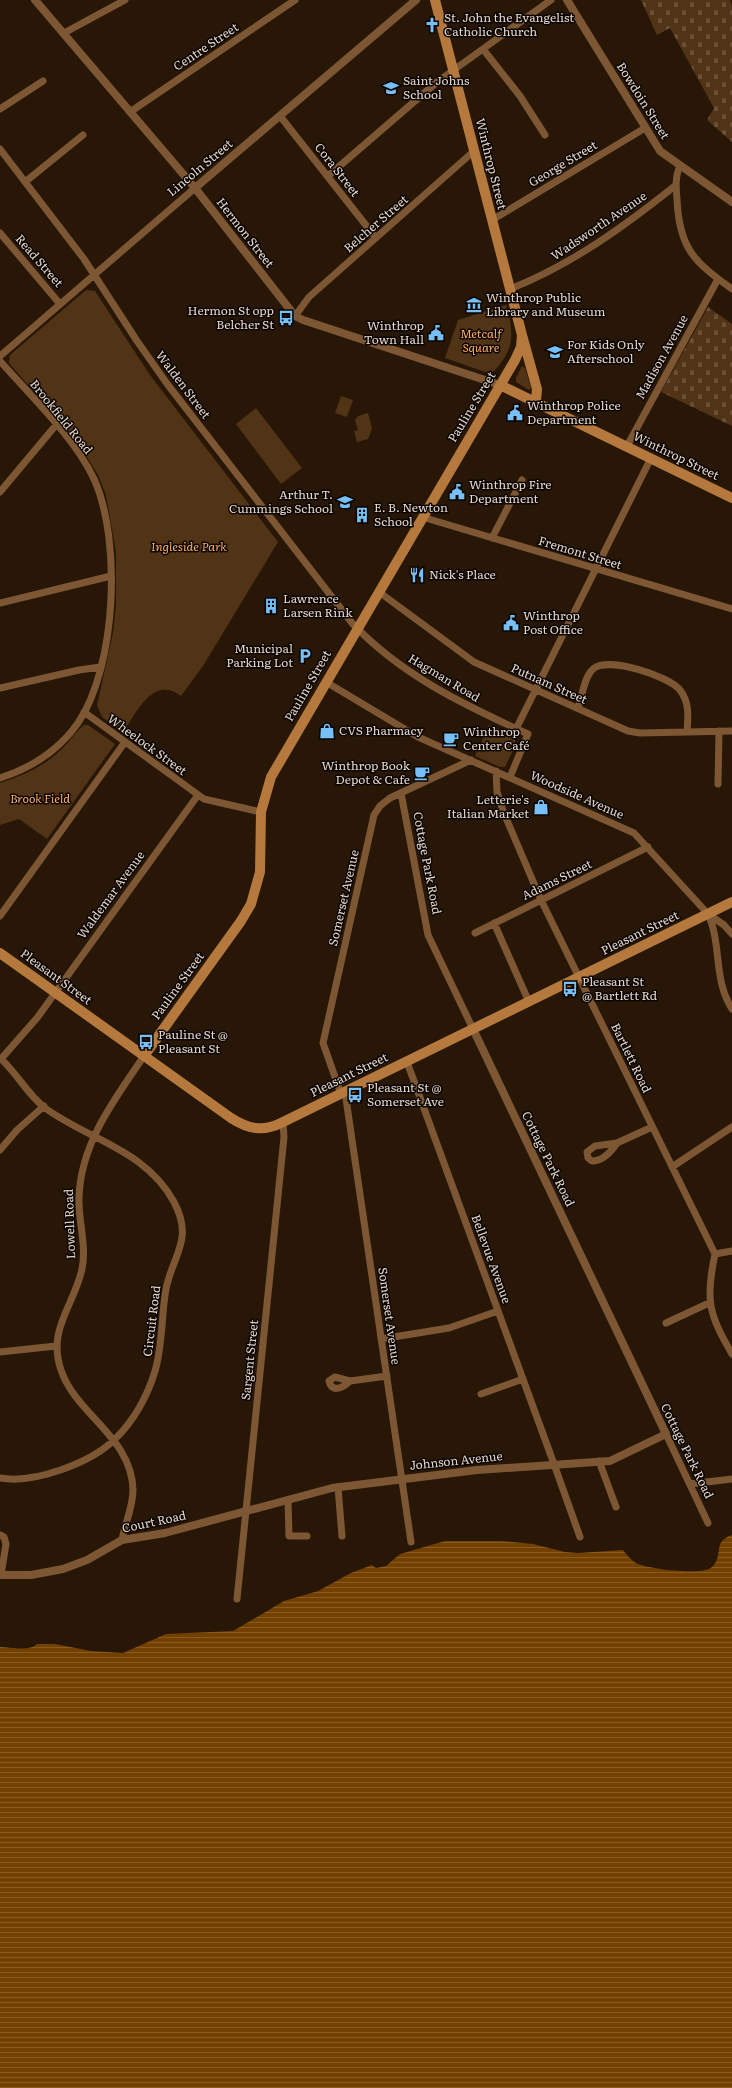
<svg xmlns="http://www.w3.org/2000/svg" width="732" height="2088" font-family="Literata,serif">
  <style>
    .cemetery { fill: url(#cemetery-stones) }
    .park { fill: #513316 }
    .water { fill: url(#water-rules) }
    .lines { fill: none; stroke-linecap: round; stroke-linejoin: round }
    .minor { stroke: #7d5734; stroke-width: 7 }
    .tertiary { stroke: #7d5734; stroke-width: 8 }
    .secondary { stroke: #b6793d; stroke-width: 10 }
    .labels { text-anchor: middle; stroke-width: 3; stroke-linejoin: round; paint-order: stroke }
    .poi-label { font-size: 12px; fill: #e3d6cc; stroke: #0b0501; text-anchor: start }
    .street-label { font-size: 12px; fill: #e3d6cc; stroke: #0b0501 }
    .park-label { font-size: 12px; font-style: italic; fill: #fcae64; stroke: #0b0501 }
  </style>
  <defs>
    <pattern id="cemetery-stones" width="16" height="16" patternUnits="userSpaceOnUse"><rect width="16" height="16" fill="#513316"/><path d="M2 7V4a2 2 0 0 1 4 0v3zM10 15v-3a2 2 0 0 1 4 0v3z" fill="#6a5037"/></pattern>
    <pattern id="water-rules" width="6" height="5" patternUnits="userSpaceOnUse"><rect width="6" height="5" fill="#734000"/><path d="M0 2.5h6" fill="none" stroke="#875b24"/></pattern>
  </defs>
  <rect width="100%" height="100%" fill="#281706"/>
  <path class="cemetery" d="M641 0H730L732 5V142L707 120 714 108 670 28 657 35Z
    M708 307 732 324V426L661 392Z"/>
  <path class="park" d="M86 290 95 291 150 375 278 542 203 666 181 696C153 675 137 712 123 732L102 717 97 705 113 633 116 605V552L106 495 98 475 80 446 9 363 10 355Z
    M506 305C514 333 515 349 494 371L488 373 445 358 458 320Z
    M522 366 525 368 531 388 529 390 516 382V378Z
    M341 396 353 400 347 417 335 413Z
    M256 408 302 468 281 484 236 424Z
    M368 413 372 429 368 439 357 442 354 431 358 430 355 420 358 416Z
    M84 725H88L115 744 47 839 19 819 0 825V783C24 775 45 766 63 748 70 741 76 731 84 725Z
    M489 725 512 734 515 739V746L505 767H500L475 756Z"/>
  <path class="water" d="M732 1535V2088H0V1647C10 1647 29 1652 37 1644H55L91 1651 123 1653 166 1634 233 1631 284 1601 318 1591 351 1573 372 1565 376 1568 386 1566 400 1554 445 1541H502L533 1544 565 1552 578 1553 623 1550C627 1555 631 1560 636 1563 647 1569 703 1576 712 1567 724 1556 712 1541 732 1535Z"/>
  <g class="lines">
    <path class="minor" d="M64 33 125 0
      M483 49 520 96 545 135
      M0 109 43 81
      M130 112 295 0
      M280 116 376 238
      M0 149 84 259 137 341 168 385 352 623C401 675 464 705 528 734L510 777
      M680 166C675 176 676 188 677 199 679 248 694 262 732 289
      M328 176 437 82 551 0
      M25 182 83 135
      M492 220 645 128
      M0 233 60 304
      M510 289C571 265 625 226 676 185
      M295 316 309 297 474 151
      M0 356 195 188
      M0 361C31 396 75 438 94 479 122 541 116 667 78 723 59 750 31 768 0 778
      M627 446 718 279
      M0 492 56 425
      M422 517 732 609
      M492 538 522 480
      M379 592 474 662 628 731 640 733 732 731
      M0 603 111 576
      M326 682 418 737 634 833 708 914C722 944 713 980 732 1009
      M0 688 79 670 100 667
      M578 708C582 697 584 677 593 669 608 656 669 676 680 690 690 703 688 717 687 732
      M84 712 204 799 261 812
      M516 729 651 458
      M496 771 497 792 503 811 541 900 715 1254C705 1301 709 1314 732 1354
      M718 784 719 731
      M401 793 428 935 473 1029
      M708 914 724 925 732 934
      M0 916 125 742
      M494 923 529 1002
      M475 933 648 847
      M0 1058C17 1073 27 1094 45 1108 89 1140 146 1150 174 1202 194 1240 173 1254 166 1289 161 1317 163 1344 155 1371 148 1395 134 1421 115 1439 91 1463 34 1484 0 1478
      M1 1059 37 1018 198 795
      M407 1062 554 1464
      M345 1092 411 1542
      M341 1094 323 1043 374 815 380 806 390 798 471 760
      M617 1143C611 1152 603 1161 592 1161L588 1158 587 1152 595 1146 617 1143 652 1127
      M0 1150 17 1130 44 1106
      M672 1167 732 1127
      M715 1254 732 1251
      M666 1323 709 1303
      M381 1339 449 1328 498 1311
      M0 1352 56 1346
      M350 1381C344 1387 332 1394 329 1381L335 1377 350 1381 387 1376
      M481 1394 523 1379
      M666 1434 708 1523
      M599 1461 616 1507
      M554 1464 580 1537
      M690 1484 732 1479
      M338 1487 342 1536
      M288 1500 289 1536H307
      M0 1535 4 1537 6 1544 1 1575
      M122 1540C125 1523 133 1507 133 1490 132 1437 76 1415 61 1370 47 1329 74 1306 82 1269 87 1245 78 1221 79 1197 81 1142 115 1099 144 1056
      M237 1599 284 1137 283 1122"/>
    <path class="tertiary" d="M35 0 195 188 295 316 303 320 500 385
      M567 0 660 151 732 202
      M195 188 416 0
      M0 1575H31L63 1569 87 1560 122 1540 165 1533 332 1488 477 1470 610 1461 666 1434 473 1029"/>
    <path class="secondary" d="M435 0 522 335 537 389 536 401
      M500 385 732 498
      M0 953 231 1118C248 1129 263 1132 281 1123L732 902
      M144 1056 241 921 251 904 260 872 261 812 271 777 515 360 521 347 522 335"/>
  </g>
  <defs>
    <symbol id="church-bare" viewBox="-9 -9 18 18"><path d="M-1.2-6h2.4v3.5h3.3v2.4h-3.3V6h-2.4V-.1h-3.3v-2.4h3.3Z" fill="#77bff7" stroke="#0b0501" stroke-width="2.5" paint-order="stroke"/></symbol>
    <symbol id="school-bare" viewBox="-9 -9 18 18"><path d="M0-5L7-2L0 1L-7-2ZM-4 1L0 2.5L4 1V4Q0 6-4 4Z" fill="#77bff7" stroke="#0b0501" stroke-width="2.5" paint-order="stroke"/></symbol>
    <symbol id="museum-bare" viewBox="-9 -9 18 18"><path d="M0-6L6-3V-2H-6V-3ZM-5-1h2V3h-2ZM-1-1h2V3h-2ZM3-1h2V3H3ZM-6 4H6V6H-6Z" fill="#77bff7" stroke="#0b0501" stroke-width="2.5" paint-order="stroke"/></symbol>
    <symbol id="bus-bare" viewBox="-9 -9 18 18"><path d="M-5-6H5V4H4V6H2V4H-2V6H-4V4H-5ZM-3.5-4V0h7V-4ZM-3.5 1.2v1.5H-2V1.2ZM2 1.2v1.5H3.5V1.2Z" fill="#77bff7" stroke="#0b0501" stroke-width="2.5" paint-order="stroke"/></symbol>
    <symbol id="civic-bare" viewBox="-9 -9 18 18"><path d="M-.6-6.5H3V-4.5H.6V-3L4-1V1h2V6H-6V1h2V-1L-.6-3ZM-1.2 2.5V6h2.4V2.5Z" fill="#77bff7" stroke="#0b0501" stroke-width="2.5" paint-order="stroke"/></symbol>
    <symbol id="building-bare" viewBox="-9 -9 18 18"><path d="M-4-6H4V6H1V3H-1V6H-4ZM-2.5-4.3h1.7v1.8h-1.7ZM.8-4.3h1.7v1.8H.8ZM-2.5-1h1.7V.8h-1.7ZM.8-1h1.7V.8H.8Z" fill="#77bff7" stroke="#0b0501" stroke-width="2.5" paint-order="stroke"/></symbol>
    <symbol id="restaurant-bare" viewBox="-9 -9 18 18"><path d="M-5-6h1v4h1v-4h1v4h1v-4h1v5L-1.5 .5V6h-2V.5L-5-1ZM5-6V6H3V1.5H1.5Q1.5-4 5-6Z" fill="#77bff7" stroke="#0b0501" stroke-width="2.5" paint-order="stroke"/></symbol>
    <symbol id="parking-bare" viewBox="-9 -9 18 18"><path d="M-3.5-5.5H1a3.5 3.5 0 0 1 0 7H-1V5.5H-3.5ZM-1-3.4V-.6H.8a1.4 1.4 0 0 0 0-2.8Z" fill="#77bff7" stroke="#0b0501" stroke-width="2.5" paint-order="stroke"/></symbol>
    <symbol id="shop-bare" viewBox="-9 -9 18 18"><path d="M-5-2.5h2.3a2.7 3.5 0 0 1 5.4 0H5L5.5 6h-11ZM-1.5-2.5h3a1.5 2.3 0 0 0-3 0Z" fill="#77bff7" stroke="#0b0501" stroke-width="2.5" paint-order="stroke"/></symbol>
    <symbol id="cafe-bare" viewBox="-9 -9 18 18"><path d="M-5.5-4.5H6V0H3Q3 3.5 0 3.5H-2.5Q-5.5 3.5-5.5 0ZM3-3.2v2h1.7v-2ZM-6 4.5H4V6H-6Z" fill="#77bff7" stroke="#0b0501" stroke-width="2.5" paint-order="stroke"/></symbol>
  </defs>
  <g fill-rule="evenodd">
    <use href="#church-bare" x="421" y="14" width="22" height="22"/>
    <use href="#school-bare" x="380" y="77" width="22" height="22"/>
    <use href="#museum-bare" x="463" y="294" width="22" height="22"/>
    <use href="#bus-bare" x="275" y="307" width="22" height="22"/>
    <use href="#civic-bare" x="425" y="322" width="22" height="22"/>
    <use href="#school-bare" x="544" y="341" width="22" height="22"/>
    <use href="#civic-bare" x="504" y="402" width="22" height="22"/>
    <use href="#civic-bare" x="446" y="481" width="22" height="22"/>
    <use href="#school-bare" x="334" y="491" width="22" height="22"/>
    <use href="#building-bare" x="351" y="504" width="22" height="22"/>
    <use href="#restaurant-bare" x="406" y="564" width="22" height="22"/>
    <use href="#building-bare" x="260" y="595" width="22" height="22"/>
    <use href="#civic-bare" x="500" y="612" width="22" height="22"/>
    <use href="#parking-bare" x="294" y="645" width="22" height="22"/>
    <use href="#shop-bare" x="316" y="720" width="22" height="22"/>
    <use href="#cafe-bare" x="440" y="728" width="22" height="22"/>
    <use href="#cafe-bare" x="411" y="762" width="22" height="22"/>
    <use href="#shop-bare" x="530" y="796" width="22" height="22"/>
    <use href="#bus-bare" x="559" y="978" width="22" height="22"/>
    <use href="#bus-bare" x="135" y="1031" width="22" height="22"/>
    <use href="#bus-bare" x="344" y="1084" width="22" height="22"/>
  </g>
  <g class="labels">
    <g class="poi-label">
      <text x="444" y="22">St. John the Evangelist<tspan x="444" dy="14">Catholic Church</tspan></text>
      <text x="403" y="85">Saint Johns<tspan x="403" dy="14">School</tspan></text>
      <text x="486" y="302">Winthrop Public<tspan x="486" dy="14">Library and Museum</tspan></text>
      <text x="274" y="315" text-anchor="end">Hermon St opp<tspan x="274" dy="14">Belcher St</tspan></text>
      <text x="424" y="330" text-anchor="end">Winthrop<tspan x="424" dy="14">Town Hall</tspan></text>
      <text x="567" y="349">For Kids Only<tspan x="567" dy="14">Afterschool</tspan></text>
      <text x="527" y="410">Winthrop Police<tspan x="527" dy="14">Department</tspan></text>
      <text x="469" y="489">Winthrop Fire<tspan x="469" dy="14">Department</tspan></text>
      <text x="333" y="499" text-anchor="end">Arthur T.<tspan x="333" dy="14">Cummings School</tspan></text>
      <text x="374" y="512">E. B. Newton<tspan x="374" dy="14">School</tspan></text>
      <text x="429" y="579">Nick's Place</text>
      <text x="283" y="603">Lawrence<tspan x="283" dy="14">Larsen Rink</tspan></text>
      <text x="523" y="620">Winthrop<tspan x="523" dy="14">Post Office</tspan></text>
      <text x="293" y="653" text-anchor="end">Municipal<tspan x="293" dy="14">Parking Lot</tspan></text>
      <text x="339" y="735">CVS Pharmacy</text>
      <text x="463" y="736">Winthrop<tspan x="463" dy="14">Center Café</tspan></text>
      <text x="410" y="770" text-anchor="end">Winthrop Book<tspan x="410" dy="14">Depot &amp; Cafe</tspan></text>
      <text x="529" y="804" text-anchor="end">Letterie's<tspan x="529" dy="14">Italian Market</tspan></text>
      <text x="582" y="986">Pleasant St<tspan x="582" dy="14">@ Bartlett Rd</tspan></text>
      <text x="158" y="1039">Pauline St @<tspan x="158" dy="14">Pleasant St</tspan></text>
      <text x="367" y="1092">Pleasant St @<tspan x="367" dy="14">Somerset Ave</tspan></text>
    </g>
    <g class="street-label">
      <text transform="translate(206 47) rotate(-34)" y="4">Centre Street</text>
      <text transform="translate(643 101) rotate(58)" y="4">Bowdoin Street</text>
      <text transform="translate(491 164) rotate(76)" y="4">Winthrop Street</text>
      <text transform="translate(563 164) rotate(-31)" y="4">George Street</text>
      <text transform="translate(200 168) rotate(-40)" y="4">Lincoln Street</text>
      <text transform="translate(337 170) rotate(52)" y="4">Cora Street</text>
      <text transform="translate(376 224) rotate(-41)" y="4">Belcher Street</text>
      <text transform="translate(599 226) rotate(-34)" y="4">Wadsworth Avenue</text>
      <text transform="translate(245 233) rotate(52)" y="4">Hermon Street</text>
      <text transform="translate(39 261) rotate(49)" y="4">Read Street</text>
      <text transform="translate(662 357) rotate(-61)" y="4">Madison Avenue</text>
      <text transform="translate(183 385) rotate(53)" y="4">Walden Street</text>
      <text transform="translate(472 407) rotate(-59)" y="4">Pauline Street</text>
      <text transform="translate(61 417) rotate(51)" y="4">Brookfield Road</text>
      <text transform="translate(676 456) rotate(26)" y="4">Winthrop Street</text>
      <text transform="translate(580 553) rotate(17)" y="4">Fremont Street</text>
      <text transform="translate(444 678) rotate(31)" y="4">Hagman Road</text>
      <text transform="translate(549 684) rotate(24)" y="4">Putnam Street</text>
      <text transform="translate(308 686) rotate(-60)" y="4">Pauline Street</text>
      <text transform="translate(147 745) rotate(36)" y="4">Wheelock Street</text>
      <text transform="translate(577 795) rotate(24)" y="4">Woodside Avenue</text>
      <text transform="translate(427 863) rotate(79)" y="4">Cottage Park Road</text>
      <text transform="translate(557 880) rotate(-26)" y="4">Adams Street</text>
      <text transform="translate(111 895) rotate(-54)" y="4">Waldemar Avenue</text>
      <text transform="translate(344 898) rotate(-77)" y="4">Somerset Avenue</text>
      <text transform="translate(640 933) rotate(-26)" y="4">Pleasant Street</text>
      <text transform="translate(56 977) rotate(36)" y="4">Pleasant Street</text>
      <text transform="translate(178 986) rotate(-54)" y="4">Pauline Street</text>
      <text transform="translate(631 1058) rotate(64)" y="4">Bartlett Road</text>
      <text transform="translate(349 1075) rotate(-26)" y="4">Pleasant Street</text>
      <text transform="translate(548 1159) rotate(64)" y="4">Cottage Park Road</text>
      <text transform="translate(70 1224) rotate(-92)" y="4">Lowell Road</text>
      <text transform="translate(491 1259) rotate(70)" y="4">Bellevue Avenue</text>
      <text transform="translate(389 1316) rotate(82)" y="4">Somerset Avenue</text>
      <text transform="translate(152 1321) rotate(-83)" y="4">Circuit Road</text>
      <text transform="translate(250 1360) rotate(-84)" y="4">Sargent Street</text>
      <text transform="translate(687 1451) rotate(64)" y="4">Cottage Park Road</text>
      <text transform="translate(456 1461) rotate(-6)" y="4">Johnson Avenue</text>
      <text transform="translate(154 1522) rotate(-12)" y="4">Court Road</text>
    </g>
    <g class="park-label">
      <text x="481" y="338">Metcalf<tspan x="481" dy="14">Square</tspan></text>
      <text x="189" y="551">Ingleside Park</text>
      <text x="40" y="803">Brook Field</text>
    </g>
  </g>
</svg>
